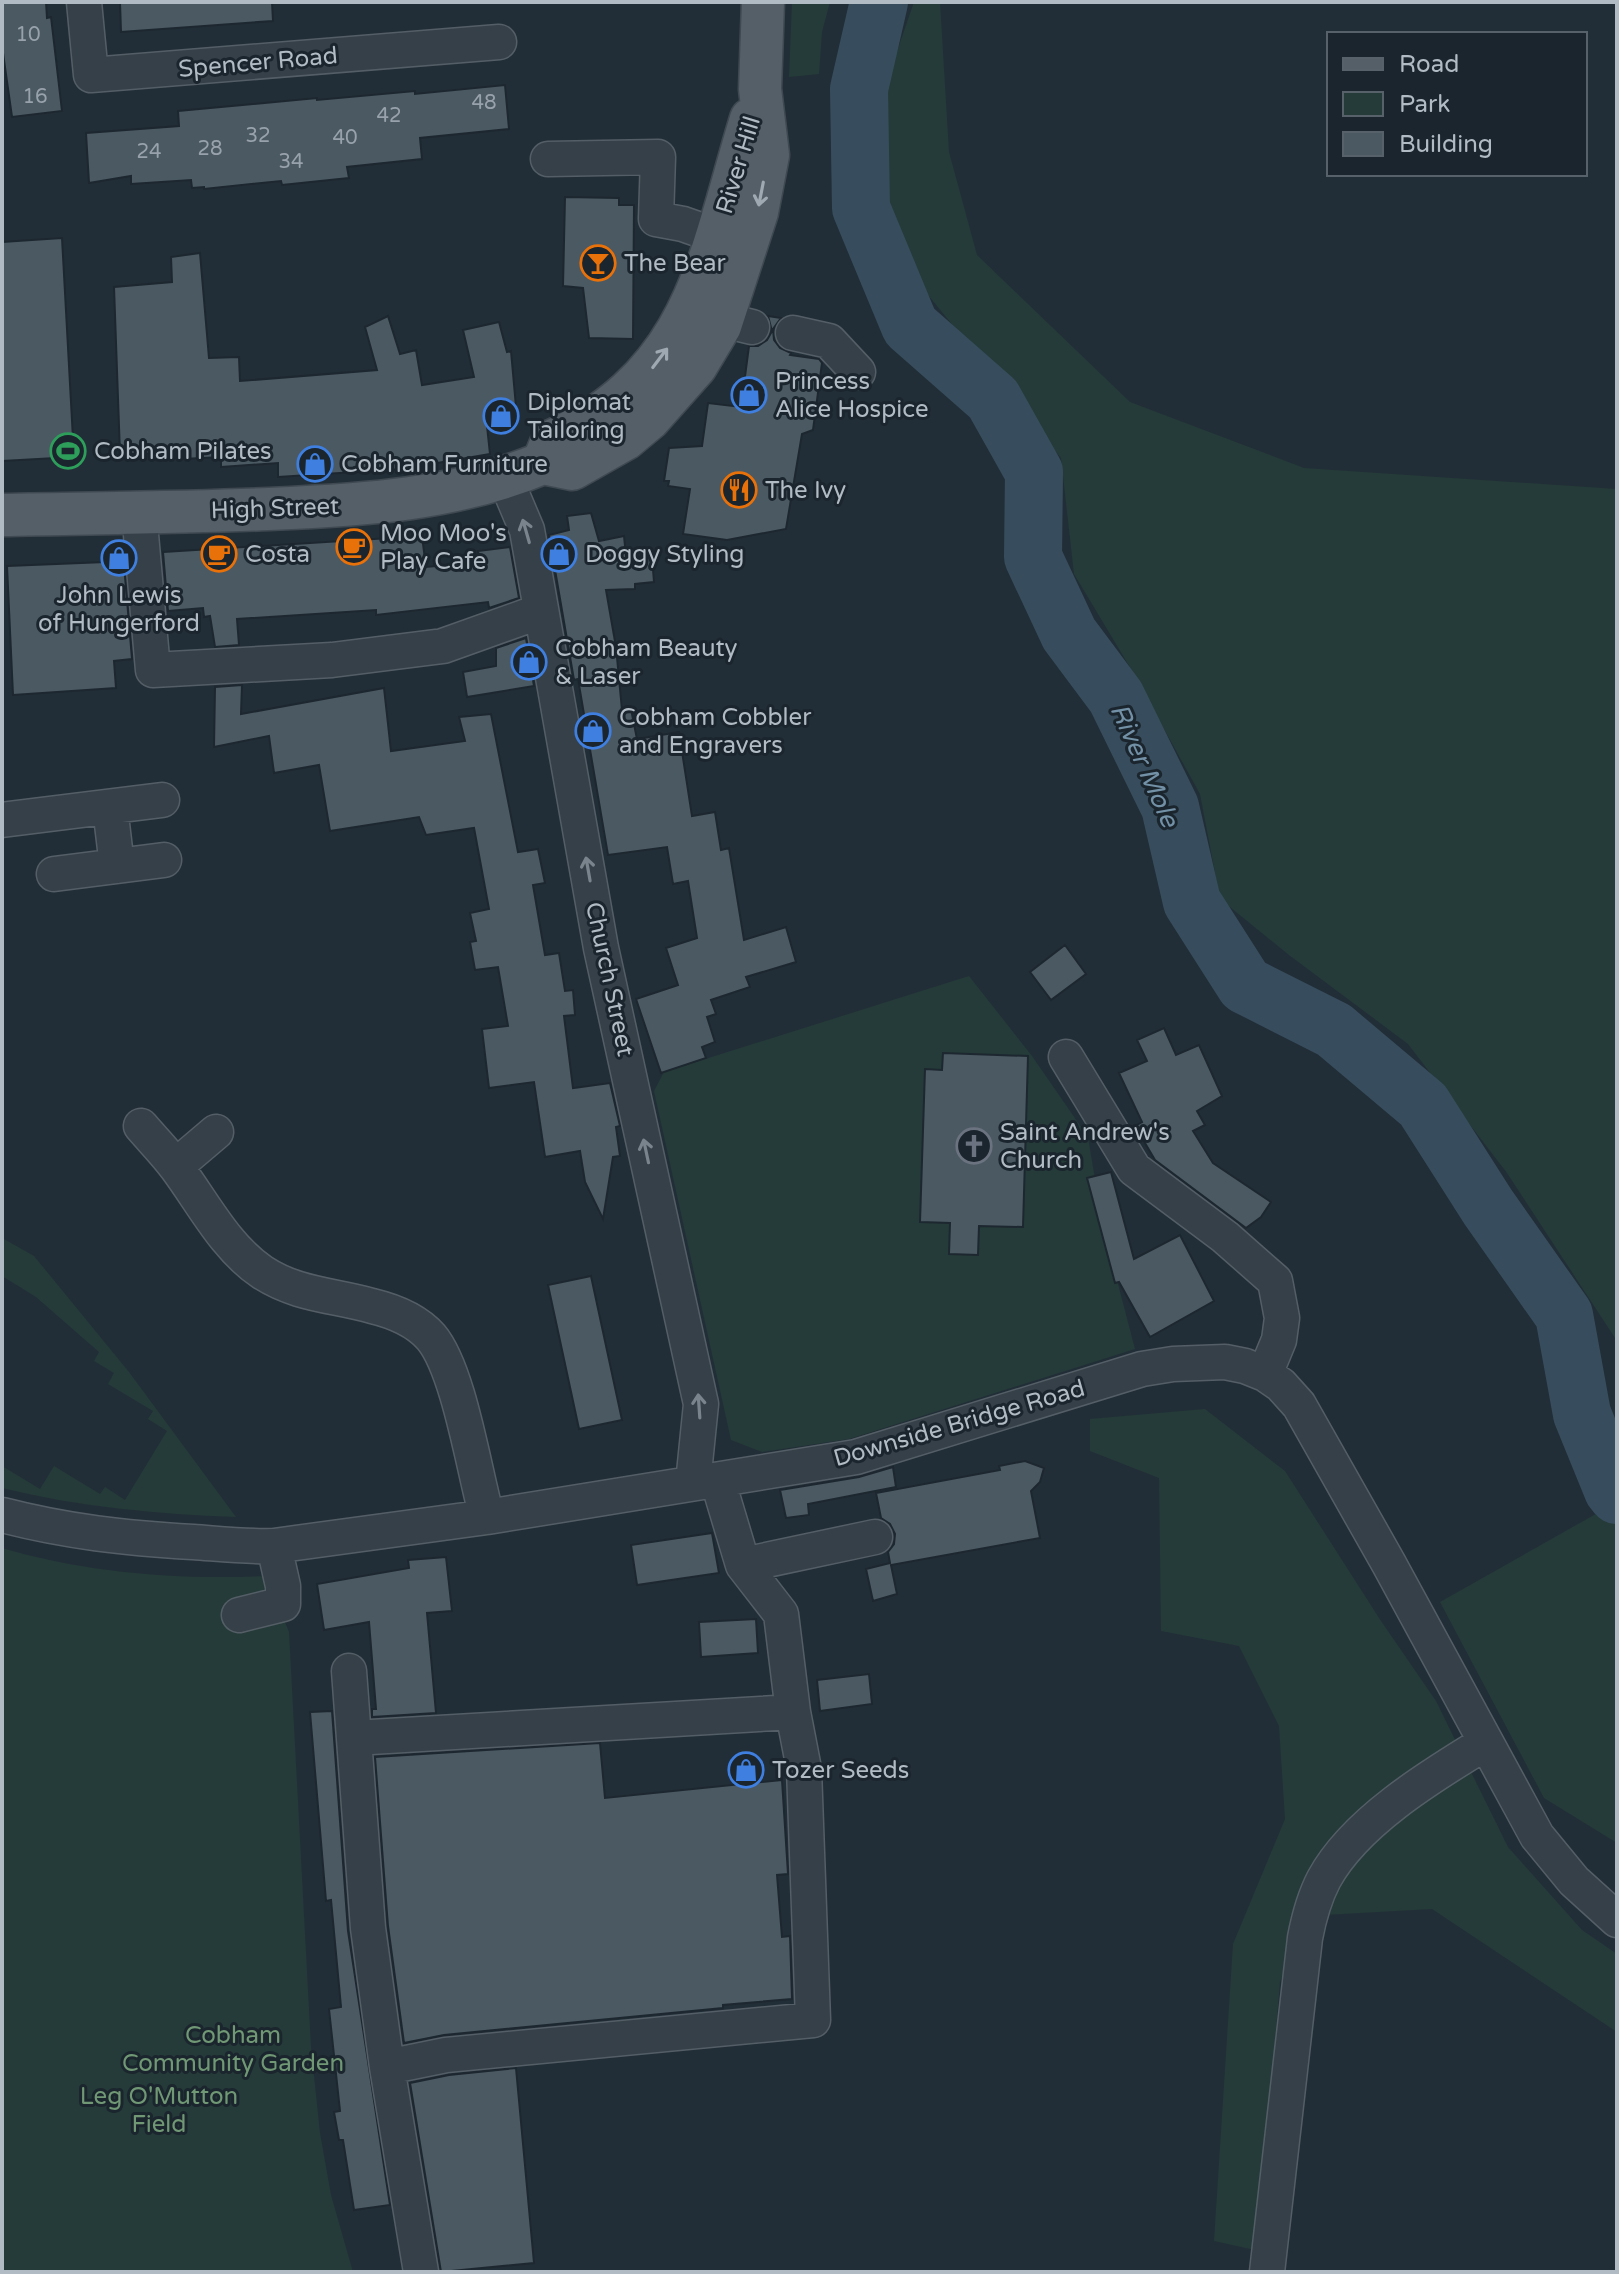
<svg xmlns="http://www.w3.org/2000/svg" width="1619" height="2274" font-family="'Varela Round',sans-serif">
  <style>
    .green { fill: #253b39 }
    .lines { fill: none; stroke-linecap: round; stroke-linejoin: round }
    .river { stroke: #374d5d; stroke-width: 58 }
    .building { fill: #4b5963; stroke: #1d272f; stroke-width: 2 }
    .minor-casing { stroke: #545e66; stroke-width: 37 }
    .major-casing { stroke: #3f4951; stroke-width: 45 }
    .minor { stroke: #364048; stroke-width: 34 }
    .major { stroke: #545f68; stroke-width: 42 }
    .oneway { stroke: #9ea9b2 }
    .oneway2 { stroke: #7a848c }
    .labels { text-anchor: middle; stroke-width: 6; stroke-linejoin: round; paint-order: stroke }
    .number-label { font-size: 20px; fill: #98a2ac }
    .street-label { font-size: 24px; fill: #b1bbc4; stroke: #1b252d }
    .poi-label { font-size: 24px; fill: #b1bbc4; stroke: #1b252d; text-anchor: start }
    .park-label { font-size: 24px; fill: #709875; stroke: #1b252d }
    .water-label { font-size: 26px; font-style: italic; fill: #7290a6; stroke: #1b252d }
  </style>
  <rect width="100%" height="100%" fill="#222e37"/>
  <path class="green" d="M792 2H830L822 32 819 74 789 77Z
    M914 2H940L949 152 977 255 1130 402 1304 468 1617 489V1341L1507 1173 1408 1044 1289 955 1220 899 1200 794 1131 669 1074 574 1061 458 906 268 884 180 882 95Z
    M969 976 1032 1056 1088 1137 1095 1179 1091 1181 1135 1349 849 1439 762 1452 731 1440 654 1091 664 1072Z
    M2 1238 34 1256 129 1372 236 1517C157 1514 79 1507 2 1488V1466L40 1489 54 1466 100 1494 105 1487 125 1500 167 1431 148 1419 153 1411 108 1384 114 1373 94 1361 99 1352 36 1297 2 1276Z
    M1205 1409 1285 1471 1381 1621 1436 1701 1508 1847 1582 1930 1617 1954V2032L1432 1909 1306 1916 1280 1982 1268 2125 1255 2250 1214 2241 1233 1944 1285 1819 1279 1726 1239 1646 1161 1631 1159 1478 1090 1451V1419Z
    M1617 1502V1843L1544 1798 1440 1602Z
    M2 1548C87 1573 178 1580 266 1576L289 1632 311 2047 320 2133 331 2195 353 2272H2Z"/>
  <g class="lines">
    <path class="river" d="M879 2 859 89 861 208 910 326 993 399 1034 472 1033 557 1069 634 1116 697 1170 807 1192 902 1245 985 1334 1030 1423 1105 1488 1207 1564 1315 1582 1414 1613 1490 1617 1495"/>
  </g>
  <path class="building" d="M2 2H46L47 18 51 17 62 111 12 117 2 46Z
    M120 2H272L273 21 121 32Z
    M505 85 509 129 420 138 422 159 347 167 349 178 282 185 281 181 204 189V187L192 188 191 180 131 184V176L89 183 86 133 179 126 178 111 317 98V100L415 91V94Z
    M565 197 619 198V205H634L633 339 589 338 583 288 563 286Z
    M62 238 74 457 2 461V242Z
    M200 253 209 358 239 357 240 381 377 370 365 327 388 316 400 354 416 350 422 385 474 377 463 330 499 322 507 352 511 351 517 418 487 426 490 454 402 469 278 477V463L221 467V457L183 459 182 453 120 454 114 287 172 282 171 257Z
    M768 316 781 318 773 329 774 340 780 348 791 353 790 355 819 359 822 363 813 430 802 434 786 529 727 540 683 534 690 489 668 486 669 481H664L669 448 702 446 708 403 741 407 749 346H758L767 340 772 331Z
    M591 513 599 541 624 536 626 556 652 557 654 582 635 584V589L606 590 616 647 622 710 631 709 637 739 679 732 692 816 715 812 721 850 729 848 744 940 786 927 796 962 746 977 750 987 711 1000 716 1014 707 1017 715 1042 702 1047 706 1058 661 1073 636 999 678 985 666 948 697 938 688 881 673 884 667 847 608 855 578 679 574 680 549 535 569 530 567 516Z
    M422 536 426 567 480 562 478 551 510 547 519 598 489 608 488 602 376 615V610L237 619 239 645 215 647 210 616 204 617 203 608 168 611 163 552Z
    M123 553 132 659 114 661 116 688 13 695 7 566 105 562V554Z
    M526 638 534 686 467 697 463 672 496 666V648Z
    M242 685 241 714 384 688 391 751 465 741 459 717 491 714 518 852 538 849 545 883 533 885 545 955 559 953 565 991 573 990 575 1015 564 1016 573 1088 610 1083 620 1126 616 1127 620 1156 613 1157 603 1219 585 1182 580 1151 545 1157 534 1082 489 1088 482 1029 508 1026 498 967 475 970 470 942 476 941 470 913 489 909 474 828 426 835 419 817 330 831 319 765 274 773 269 736 214 747 215 687Z
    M1065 945 1086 974 1051 1000 1030 972Z
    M1164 1028 1176 1055 1199 1045 1222 1096 1197 1111 1205 1125 1193 1131 1213 1163 1271 1202 1261 1217 1246 1228 1155 1160 1135 1126 1142 1122 1119 1073 1147 1061 1137 1040Z
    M943 1053 1028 1056 1023 1227 979 1226 978 1255 949 1254 950 1223 920 1222 925 1069 942 1070Z
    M1111 1172 1134 1259 1180 1235 1214 1301 1150 1337 1119 1282 1115 1283 1087 1178Z
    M591 1276 622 1420 579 1429 548 1285Z
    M1025 1461 1044 1468 1040 1482 1031 1491 1040 1538 891 1565 897 1594 873 1601 866 1569 890 1563 888 1552 894 1544 895 1534 890 1524 881 1518 876 1493 1000 1470 999 1466Z
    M893 1467 896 1487 808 1504 809 1515 786 1518 780 1490 859 1477Z
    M712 1533 719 1573 637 1585 631 1545Z
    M446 1557 452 1611 427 1613 436 1713 372 1717V1709H376L369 1622 324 1630 317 1584 409 1568 408 1560Z
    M756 1619 758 1653 701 1657 699 1622Z
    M869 1674 872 1704 820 1711 817 1680Z
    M332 1711 348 1931 390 2205 354 2210 343 2140H339L334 2112 340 2111 329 2009 341 2007 331 1900 326 1901 310 1712Z
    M600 1743 605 1798 782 1780 788 1874 777 1875 782 1937 790 1936 792 1999 723 2005V2008L444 2035 404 2043 388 1926 375 1757Z
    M516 2068 534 2263 441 2272 410 2083 449 2075Z"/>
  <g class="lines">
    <defs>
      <path id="minor" d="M84 2 91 75 499 42
        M548 159 658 157 656 219 683 224 717 236
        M723 320 752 327
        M793 333 829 341 858 372
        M505 478 527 530 601 948 701 1404 693 1483
        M139 512 153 670 332 660 443 646 541 611
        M110 807 117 866
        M2 820 162 800
        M54 874 164 860
        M1066 1057 1134 1169 1225 1237 1275 1281 1282 1318 1279 1340 1265 1374
        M141 1126C153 1140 166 1153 177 1168 203 1203 225 1247 262 1272 297 1295 333 1295 372 1306 393 1311 416 1320 431 1337 459 1370 474 1471 487 1517
        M176 1166 216 1132
        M2 1515C68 1532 125 1538 193 1542 221 1544 247 1547 274 1546L487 1517 856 1457 1142 1369 1173 1364 1225 1362 1245 1366 1265 1374 1281 1385 1299 1405 1389 1564 1537 1836 1574 1881 1617 1920
        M743 1565 875 1537
        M239 1615 283 1604V1586L274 1546
        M349 1671 368 1928 387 2067 421 2272
        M354 1738 793 1712 781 1614 743 1565 722 1495 720 1479
        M387 2067 446 2055 813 2020 804 1769 793 1712
        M1267 2272 1305 1938C1309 1917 1314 1898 1324 1879 1355 1822 1431 1776 1485 1743"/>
      <path id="major" d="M543 463 572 469 625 439 649 419 696 366 720 326 757 212 768 155 760 89 763 2
        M543 463 552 441C697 374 709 257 751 119
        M2 515C91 513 180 513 269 509 363 505 455 500 543 463"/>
    </defs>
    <use href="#minor" class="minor-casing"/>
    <use href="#major" class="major-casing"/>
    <use href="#minor" class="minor"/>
    <use href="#major" class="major"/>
  </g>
  <defs><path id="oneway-shaft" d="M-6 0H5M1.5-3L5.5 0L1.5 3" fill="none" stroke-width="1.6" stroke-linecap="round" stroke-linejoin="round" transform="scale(2)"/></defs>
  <g class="oneway">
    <use href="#oneway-shaft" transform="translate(761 194) rotate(101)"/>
    <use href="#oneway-shaft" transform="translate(660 358) rotate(-53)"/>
  </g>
  <g class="oneway2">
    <use href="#oneway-shaft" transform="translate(526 531) rotate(-106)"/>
    <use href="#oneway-shaft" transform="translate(588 869) rotate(-100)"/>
    <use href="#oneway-shaft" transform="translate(646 1151) rotate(-102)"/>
    <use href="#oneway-shaft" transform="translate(699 1406) rotate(-94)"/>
  </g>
  <defs>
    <symbol id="bar-ring" viewBox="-11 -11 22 22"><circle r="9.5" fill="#1b252d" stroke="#e8710a" stroke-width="1.5"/><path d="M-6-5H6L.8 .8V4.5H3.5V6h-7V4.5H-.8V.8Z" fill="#e8710a"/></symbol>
    <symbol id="shop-ring" viewBox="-11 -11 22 22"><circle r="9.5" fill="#1b252d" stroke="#3f7fe0" stroke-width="1.5"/><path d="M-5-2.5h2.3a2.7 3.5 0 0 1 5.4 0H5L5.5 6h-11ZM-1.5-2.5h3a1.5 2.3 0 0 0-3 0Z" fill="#3f7fe0"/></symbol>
    <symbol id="stadium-ring" viewBox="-11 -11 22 22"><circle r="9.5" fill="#1b252d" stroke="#2e9e5b" stroke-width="1.5"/><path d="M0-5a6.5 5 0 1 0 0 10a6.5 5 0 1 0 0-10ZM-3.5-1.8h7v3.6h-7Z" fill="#2e9e5b"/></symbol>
    <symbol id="restaurant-ring" viewBox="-11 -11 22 22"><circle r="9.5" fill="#1b252d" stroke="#e8710a" stroke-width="1.5"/><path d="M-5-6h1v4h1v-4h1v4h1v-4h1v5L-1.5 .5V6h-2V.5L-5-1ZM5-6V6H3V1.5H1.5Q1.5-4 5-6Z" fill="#e8710a"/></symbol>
    <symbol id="cafe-ring" viewBox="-11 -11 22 22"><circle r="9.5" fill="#1b252d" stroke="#e8710a" stroke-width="1.5"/><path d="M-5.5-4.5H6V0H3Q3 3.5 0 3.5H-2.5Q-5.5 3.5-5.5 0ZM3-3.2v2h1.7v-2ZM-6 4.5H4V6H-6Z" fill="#e8710a"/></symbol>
    <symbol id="church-ring" viewBox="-11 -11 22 22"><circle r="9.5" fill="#1b252d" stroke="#6b7280" stroke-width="1.5"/><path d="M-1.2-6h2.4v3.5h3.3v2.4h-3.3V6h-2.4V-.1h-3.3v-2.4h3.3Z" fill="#6b7280"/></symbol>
  </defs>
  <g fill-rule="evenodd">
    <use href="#bar-ring" x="578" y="243" width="40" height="40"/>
    <use href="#shop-ring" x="729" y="375" width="40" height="40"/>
    <use href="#shop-ring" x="481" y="396" width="40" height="40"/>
    <use href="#stadium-ring" x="48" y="431" width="40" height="40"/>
    <use href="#shop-ring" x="295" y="444" width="40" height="40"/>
    <use href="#restaurant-ring" x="719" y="470" width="40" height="40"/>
    <use href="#cafe-ring" x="334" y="527" width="40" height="40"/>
    <use href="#cafe-ring" x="199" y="534" width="40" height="40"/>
    <use href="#shop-ring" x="539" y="534" width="40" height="40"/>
    <use href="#shop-ring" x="99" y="538" width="40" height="40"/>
    <use href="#shop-ring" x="509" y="642" width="40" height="40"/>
    <use href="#shop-ring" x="573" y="711" width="40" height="40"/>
    <use href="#church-ring" x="954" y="1126" width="40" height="40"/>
    <use href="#shop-ring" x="726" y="1750" width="40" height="40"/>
  </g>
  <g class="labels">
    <g class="number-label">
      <text x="28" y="41">10</text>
      <text x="35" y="103">16</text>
      <text x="484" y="109">48</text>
      <text x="389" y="122">42</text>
      <text x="258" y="142">32</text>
      <text x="345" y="144">40</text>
      <text x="210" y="155">28</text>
      <text x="149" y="158">24</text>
      <text x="291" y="168">34</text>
    </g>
    <g class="street-label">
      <text transform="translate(258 62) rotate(-5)" y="8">Spencer Road</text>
      <text transform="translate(738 165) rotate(-73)" y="8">River Hill</text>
      <text transform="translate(275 508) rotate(-2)" y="8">High Street</text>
      <text transform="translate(610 979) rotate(78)" y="8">Church Street</text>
      <text transform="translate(959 1423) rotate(-16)" y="8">Downside Bridge Road</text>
    </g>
    <g class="poi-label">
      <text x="624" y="271">The Bear</text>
      <text x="775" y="389">Princess<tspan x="775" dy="28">Alice Hospice</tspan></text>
      <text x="527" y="410">Diplomat<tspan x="527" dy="28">Tailoring</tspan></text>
      <text x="94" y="459">Cobham Pilates</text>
      <text x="341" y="472">Cobham Furniture</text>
      <text x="765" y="498">The Ivy</text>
      <text x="380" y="541">Moo Moo's<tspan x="380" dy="28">Play Cafe</tspan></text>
      <text x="245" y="562">Costa</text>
      <text x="585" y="562">Doggy Styling</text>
      <text x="119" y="603" text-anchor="middle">John Lewis<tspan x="119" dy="28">of Hungerford</tspan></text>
      <text x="555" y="656">Cobham Beauty<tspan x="555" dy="28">&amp; Laser</tspan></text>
      <text x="619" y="725">Cobham Cobbler<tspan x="619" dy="28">and Engravers</tspan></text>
      <text x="1000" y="1140">Saint Andrew's<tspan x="1000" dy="28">Church</tspan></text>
      <text x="772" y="1778">Tozer Seeds</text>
    </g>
    <g class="park-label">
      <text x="233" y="2043">Cobham<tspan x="233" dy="28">Community Garden</tspan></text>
      <text x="159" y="2104">Leg O'Mutton<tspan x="159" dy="28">Field</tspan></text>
    </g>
    <g class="water-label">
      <text transform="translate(1145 765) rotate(66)" y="9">River Mole</text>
    </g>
  </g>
  <rect width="1619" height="2274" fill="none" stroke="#b1bbc4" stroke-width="8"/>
  <rect x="1327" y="32" width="260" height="144" fill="#1b252d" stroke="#576169" stroke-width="2"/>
  <rect x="1343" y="58" width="40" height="12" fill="#545f68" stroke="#576169" stroke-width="2"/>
  <text x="1399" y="72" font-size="24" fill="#b1bbc4">Road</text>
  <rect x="1343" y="92" width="40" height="24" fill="#253b39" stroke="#576169" stroke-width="2"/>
  <text x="1399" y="112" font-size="24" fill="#b1bbc4">Park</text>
  <rect x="1343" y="132" width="40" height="24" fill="#4b5963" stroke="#576169" stroke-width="2"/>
  <text x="1399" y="152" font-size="24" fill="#b1bbc4">Building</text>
</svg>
